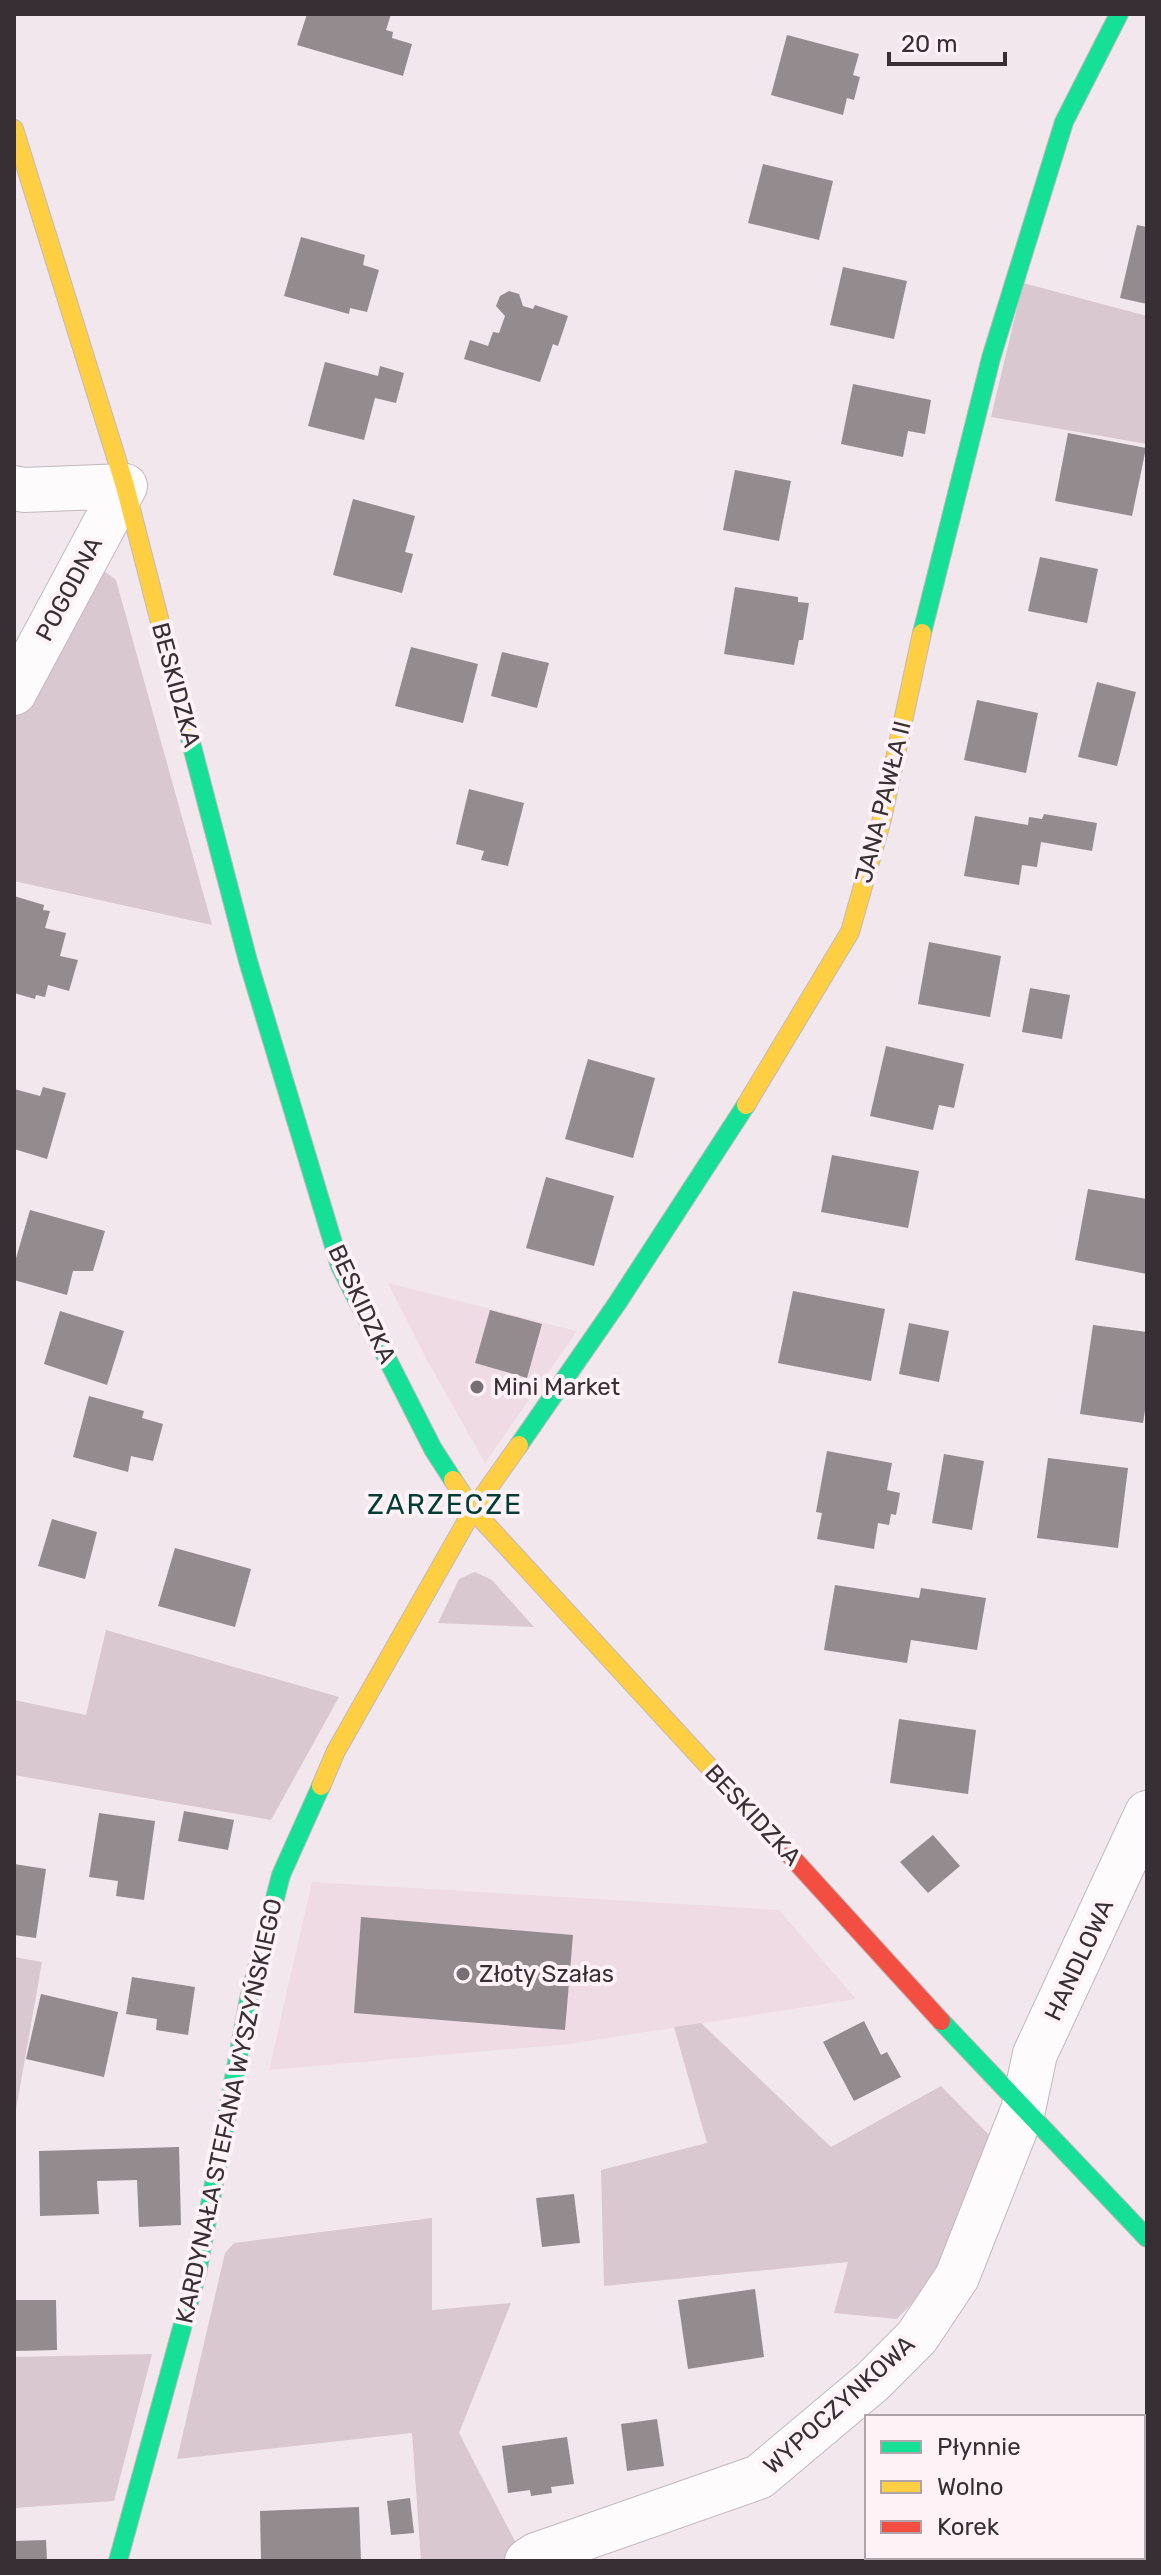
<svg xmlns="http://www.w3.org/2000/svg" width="1161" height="2575" font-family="Rubik,sans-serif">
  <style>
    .built { fill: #efdbe4 }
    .green { fill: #d9c8cf }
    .building { fill: #938b8e }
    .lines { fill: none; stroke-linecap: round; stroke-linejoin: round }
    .street-casing { stroke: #c1b9bd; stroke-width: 46 }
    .fast-casing { stroke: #c1b9bd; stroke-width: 20 }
    .slow-casing { stroke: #c1b9bd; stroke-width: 20 }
    .jam-casing { stroke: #c1b9bd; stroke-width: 20 }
    .street { stroke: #fdfbfc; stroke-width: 44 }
    .fast { stroke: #16e098; stroke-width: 18 }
    .slow { stroke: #ffcf43; stroke-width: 18 }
    .jam { stroke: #f24e42; stroke-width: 18 }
    .poi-dot { fill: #786f74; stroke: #fef2f7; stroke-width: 3 }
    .labels { text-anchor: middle; stroke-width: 8; stroke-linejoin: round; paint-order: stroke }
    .street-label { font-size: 24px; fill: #372f33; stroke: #fef2f7 }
    .poi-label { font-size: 24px; fill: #372f33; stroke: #fef2f7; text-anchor: start }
    .quarter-label { font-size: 28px; letter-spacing: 2px; fill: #003e35; stroke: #fef2f7 }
  </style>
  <rect width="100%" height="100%" fill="#f2e7ec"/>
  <path class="built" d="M388 1283 577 1331 485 1463 428 1362Z
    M312 1882 779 1910 856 1999 569 2044 269 2070Z"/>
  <path class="green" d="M1023 283 1147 316V444L991 417Z
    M104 571 116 580 212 925 14 881V712Z
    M475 1572 492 1580 534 1627 438 1623 459 1579Z
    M106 1630 339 1697 271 1820 14 1775V1700L86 1715Z
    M14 1957 42 1962 14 2121Z
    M701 2023 831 2147 941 2086 992 2138 943 2270 897 2319 834 2313 848 2262 604 2286 601 2170 707 2143 674 2027Z
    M432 2218V2310L511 2303 459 2433 521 2553 507 2561H421L412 2433 177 2459 225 2253 234 2243Z
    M152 2354 114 2501 14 2508V2357Z"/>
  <path class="building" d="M307 14H391L386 30 393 32 392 38 412 44 403 76 297 45Z
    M787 35 859 54 853 75 860 77 854 100 847 98 843 115 771 95Z
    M763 164 833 181 819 240 748 223Z
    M1137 225 1147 227V304L1120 298Z
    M301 237 365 255 363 265 379 270 367 312 350 308 349 314 284 296Z
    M843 267 907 281 894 339 830 325Z
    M509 291 519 294 523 306 533 309 535 305 568 316 558 346 553 344 540 382 464 359 470 340 488 346 493 332 499 333 505 316 496 306 500 296Z
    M325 362 378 376 380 366 404 373 396 403 375 398 364 440 308 426Z
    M853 384 931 400 925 434 908 431 903 457 841 444Z
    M1068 433 1146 448 1132 516 1055 501Z
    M735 470 791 481 779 541 723 530Z
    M353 499 415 516 405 552 413 554 402 593 333 575Z
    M1040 557 1098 569 1087 623 1028 611Z
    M735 587 798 597V602L809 603 803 640H799L794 665 724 654Z
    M411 647 478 664 463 723 395 706Z
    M502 652 549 663 537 708 491 696Z
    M1097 682 1136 692 1117 766 1078 757Z
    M977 700 1038 713 1026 773 964 760Z
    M469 789 524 803 508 866 481 860 484 851 456 844Z
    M1044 814 1097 823 1092 851 1041 842 1037 867 1022 865 1019 885 964 876 975 816 1028 825 1029 817 1042 819Z
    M14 896 44 905 43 910 50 911 45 928 66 933 60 956 78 960 69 991 48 985 45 997 36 995 35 999 14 993Z
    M929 942 1001 956 990 1017 918 1004Z
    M1030 988 1070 995 1062 1039 1022 1032Z
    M886 1046 964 1064 954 1108 939 1105 933 1130 870 1116Z
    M588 1059 655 1078 633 1158 565 1139Z
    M43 1087 66 1093 47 1159 14 1149V1089L40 1096Z
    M832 1155 919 1171 908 1228 821 1212Z
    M546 1177 614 1196 594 1266 526 1248Z
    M1088 1189 1147 1199V1274L1075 1260Z
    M30 1210 105 1231 93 1271H73L67 1295 14 1280V1265Z
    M793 1291 885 1309 871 1381 778 1363Z
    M490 1310 542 1324 527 1378 475 1363Z
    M60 1311 124 1331 107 1385 44 1364Z
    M909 1323 949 1331 939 1382 899 1374Z
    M1093 1325 1147 1332V1398L1143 1423 1080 1414Z
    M89 1396 144 1411 142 1418 163 1424 153 1461 131 1456 128 1472 73 1457Z
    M827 1451 892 1463 887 1490 900 1493 896 1515 891 1514 889 1525 878 1523 874 1549 817 1539 822 1513 816 1512Z
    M944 1454 984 1461 972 1530 932 1523Z
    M1048 1458 1128 1468 1118 1548 1037 1538Z
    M52 1519 97 1532 85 1579 38 1566Z
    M175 1548 251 1569 235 1627 158 1606Z
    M835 1585 919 1598 921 1588 986 1598 977 1650 911 1640 907 1663 824 1650Z
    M899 1719 976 1730 968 1794 890 1783Z
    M184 1811 234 1820 228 1850 178 1841Z
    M99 1813 155 1821 144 1900 116 1896 118 1881 89 1877Z
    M933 1835 960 1866 928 1893 900 1862Z
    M14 1864 46 1869 36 1938 14 1935Z
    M361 1917 573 1935 565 2030 354 2013Z
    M132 1977 195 1987 188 2035 156 2030 157 2019 126 2014Z
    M41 1994 118 2012 104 2077 26 2059Z
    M864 2021 881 2055 887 2052 901 2077 854 2101 823 2042Z
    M179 2147 181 2225 139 2227 137 2180 97 2181 99 2214 40 2216 39 2151Z
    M574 2194 580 2243 542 2247 536 2198Z
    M755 2289 764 2357 688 2369 678 2300Z
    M14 2300H56L57 2350 14 2351Z
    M657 2419 664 2466 627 2471 621 2424Z
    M567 2437 574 2484 551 2487 552 2493 531 2496 530 2490 508 2493 502 2446Z
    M410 2498 414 2533 391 2535 387 2501Z
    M359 2507 361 2561H261L260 2511Z
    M46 2540 47 2561H14V2541Z"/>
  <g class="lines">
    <defs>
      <path id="street" d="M14 488 24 490 125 486
        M14 693 125 486
        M527 2561 536 2555 759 2477 872 2382 917 2337 957 2277 1023 2110 1035 2054 1147 1813"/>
      <path id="fast" d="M922 633 991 358 1064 122 1119 14
        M188 731 248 961 340 1266 433 1449 453 1480
        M519 1445 618 1302 746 1105
        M941 2021 1147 2238
        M118 2561 197 2273 249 1999 281 1875 321 1786"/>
      <path id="slow" d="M14 129 125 486 188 731
        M746 1105 850 932 882 819 922 633
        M453 1480 473 1510 757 1819
        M321 1786 336 1751 473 1510 519 1445"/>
      <path id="jam" d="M757 1819 941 2021"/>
    </defs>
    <use href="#street" class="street-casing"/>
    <use href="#fast" class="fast-casing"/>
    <use href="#slow" class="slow-casing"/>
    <use href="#jam" class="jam-casing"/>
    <use href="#street" class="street"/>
    <use href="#fast" class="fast"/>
    <use href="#slow" class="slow"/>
    <use href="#jam" class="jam"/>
  </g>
  <g class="poi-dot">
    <circle cx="477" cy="1387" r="8"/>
    <circle cx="463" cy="1974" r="8"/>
  </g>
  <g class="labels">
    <g class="street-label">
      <text transform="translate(69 589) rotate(-62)" y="8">POGODNA</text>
      <text transform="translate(176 685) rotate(75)" y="8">BESKIDZKA</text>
      <text transform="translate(883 802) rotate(-76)" y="8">JANA PAWŁA II</text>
      <text transform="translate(362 1304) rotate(65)" y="8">BESKIDZKA</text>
      <text transform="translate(753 1815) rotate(47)" y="8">BESKIDZKA</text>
      <text transform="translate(1079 1960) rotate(-65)" y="8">HANDLOWA</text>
      <text transform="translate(229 2111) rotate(-78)" y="8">KARDYNAŁA STEFANA WYSZYŃSKIEGO</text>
      <text transform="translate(839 2405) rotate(-42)" y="8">WYPOCZYNKOWA</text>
    </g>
    <g class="poi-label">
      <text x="493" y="1395">Mini Market</text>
      <text x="479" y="1982">Złoty Szałas</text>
    </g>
    <g class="quarter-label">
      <text x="445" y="1514">ZARZECZE</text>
    </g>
  </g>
  <rect width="1161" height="2575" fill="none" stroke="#372f33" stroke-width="32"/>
  <rect x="865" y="2415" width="280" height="144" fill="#fef2f7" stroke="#aea4a9" stroke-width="2"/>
  <rect x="881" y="2441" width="40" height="12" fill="#16e098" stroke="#aea4a9" stroke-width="2"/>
  <text x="937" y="2455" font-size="24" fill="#372f33">Płynnie</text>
  <rect x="881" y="2481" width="40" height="12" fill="#ffcf43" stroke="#aea4a9" stroke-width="2"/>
  <text x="937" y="2495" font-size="24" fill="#372f33">Wolno</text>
  <rect x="881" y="2521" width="40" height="12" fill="#f24e42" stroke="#aea4a9" stroke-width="2"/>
  <text x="937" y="2535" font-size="24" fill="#372f33">Korek</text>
  <path d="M889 52v12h116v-12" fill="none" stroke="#372f33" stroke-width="4"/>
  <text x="901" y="52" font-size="24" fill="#372f33" stroke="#fef2f7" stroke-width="6" paint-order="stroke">20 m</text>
</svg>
